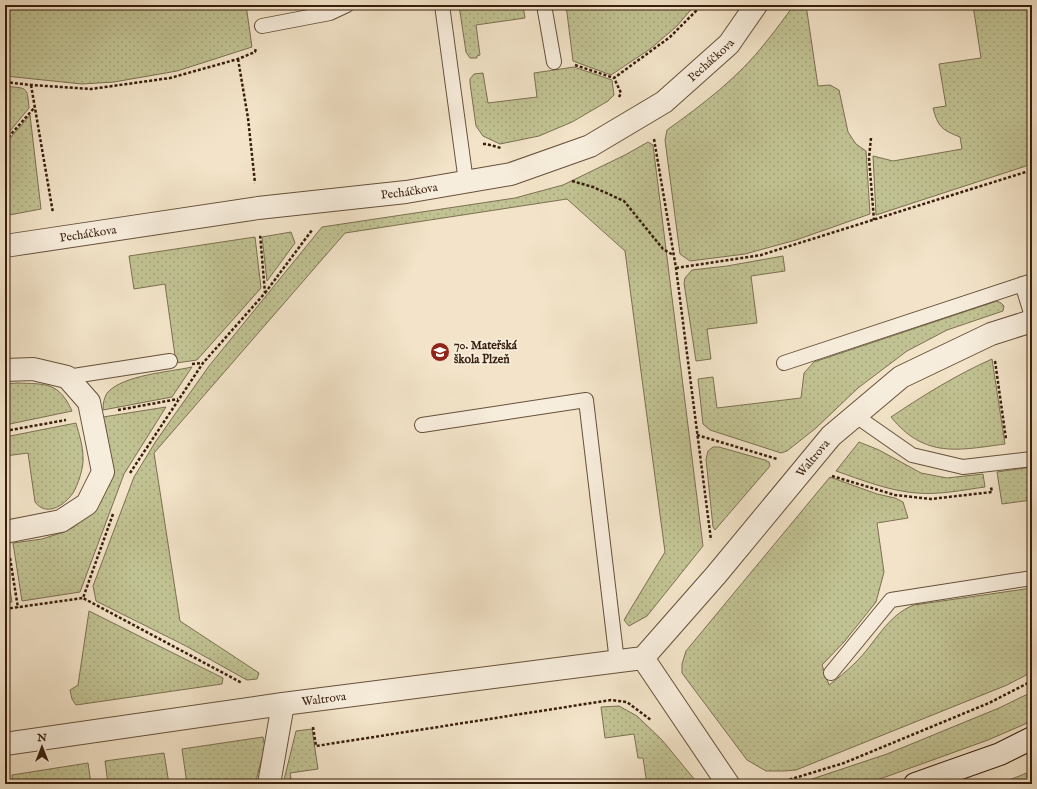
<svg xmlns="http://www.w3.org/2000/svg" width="1037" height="789" font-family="'IM FELL English',serif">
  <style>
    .grass { fill: url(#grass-dots); stroke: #7c7050 }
    .forest { fill: url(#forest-firs); stroke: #7c7050 }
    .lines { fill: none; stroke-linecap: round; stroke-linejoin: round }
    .lane-casing { stroke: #67503b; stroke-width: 16 }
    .street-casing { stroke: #67503b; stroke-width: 24 }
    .secondary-casing { stroke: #381e0c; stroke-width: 24 }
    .path { stroke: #381e0c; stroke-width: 2.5; stroke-dasharray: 3 2; stroke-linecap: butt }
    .lane { stroke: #f7eddc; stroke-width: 14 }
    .street { stroke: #f7eddc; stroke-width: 22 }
    .secondary { stroke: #f7eddc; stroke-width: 22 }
    .labels { text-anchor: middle; stroke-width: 3.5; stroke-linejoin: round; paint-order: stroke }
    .street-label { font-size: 12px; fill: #381e0c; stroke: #f7eddc }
    .poi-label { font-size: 12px; font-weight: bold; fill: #381e0c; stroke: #f7eddc; text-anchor: start }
  </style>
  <defs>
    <pattern id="grass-dots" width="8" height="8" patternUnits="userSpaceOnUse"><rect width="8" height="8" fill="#c1c293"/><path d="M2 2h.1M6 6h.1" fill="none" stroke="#a7a67e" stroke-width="1.8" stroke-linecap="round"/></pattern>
    <pattern id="forest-firs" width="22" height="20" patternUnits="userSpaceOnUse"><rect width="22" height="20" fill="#c1c293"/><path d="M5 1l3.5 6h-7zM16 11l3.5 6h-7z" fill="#a7a67e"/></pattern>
  </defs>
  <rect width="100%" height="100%" fill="#f3e4c9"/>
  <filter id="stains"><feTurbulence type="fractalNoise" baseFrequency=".005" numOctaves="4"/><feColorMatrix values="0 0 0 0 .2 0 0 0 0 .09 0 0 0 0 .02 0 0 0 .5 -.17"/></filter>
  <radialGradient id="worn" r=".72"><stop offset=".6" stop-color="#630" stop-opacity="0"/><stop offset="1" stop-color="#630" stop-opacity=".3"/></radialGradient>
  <path class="grass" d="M29 5H246L252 47 177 71 114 82 82 84 5 76V8Z
    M459 5H523L525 18 476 25 480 55 477 56V58H470L466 52Z
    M566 5H695L676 27 650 49 611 75 573 61Z
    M794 5H806L818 86 830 85 839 90 848 132 856 144 866 151 870 214 796 240 745 254 690 261 680 254 665 140 667 130C702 105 739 77 766 42 776 30 785 17 794 5Z
    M973 5H1032V164L876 215 873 156 893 161 962 149 960 137C942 130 938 127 933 108L946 106 939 64 981 58Z
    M574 67 612 80 614 95 608 101 572 122 539 136 500 144 483 136 476 126 470 83V79L474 74 483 73 488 103 537 97 534 73Z
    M5 86C27 89 27 85 29 108L5 137Z
    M30 115 41 209 9 215 5 212V144Z
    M648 142 653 145 703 546 647 616 629 626 624 620 665 552 625 251 567 199 345 233 154 453 180 621 259 673 257 679 247 680 186 646 96 601 93 586 134 477 156 441 209 366 322 227 515 198 563 185 625 155Z
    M291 232 295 243 267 281 262 237Z
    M255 237 261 288 197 360 176 363 165 284 134 289 129 256Z
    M783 256 785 271 751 276 757 323 707 329 711 359 696 361 684 283 685 278 692 270 727 266Z
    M997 301 1001 303 1004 306 1003 311 947 330 907 351 858 388 816 428 787 451 781 453 710 430 703 424 698 379 713 377 717 408 801 398 804 373 814 362Z
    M992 359 1005 444C959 450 925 459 891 417 924 395 956 375 992 359Z
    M192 367 172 397 103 410C103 404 104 397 108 392 124 375 169 372 192 367Z
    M17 383C46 384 59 382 72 411L5 425V384Z
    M166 407 124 474 80 592 22 601 13 543 42 539 64 532 74 527 92 510 103 417Z
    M76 423C79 434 83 446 83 457 84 467 78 485 73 493 64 506 46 517 35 502L28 453 5 456V437Z
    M859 442 879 450 921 473 947 478 983 474 985 487C963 490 939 495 917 493 889 491 862 480 836 471Z
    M713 447H719L765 460 769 462 770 466 715 530 713 527 706 459 708 451Z
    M1032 467V500L1002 504 997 472Z
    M830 477 877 494 895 498 903 502 908 518 877 523 884 572 876 602 844 642 822 665 829 685C838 678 847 671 855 663 875 644 887 615 914 605L1032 588V672L1007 685 796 770 784 771H766L747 760 682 673V664L686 651Z
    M5 560 12 602 5 603Z
    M89 611 223 678 222 684 76 705 72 699 70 690 78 685Z
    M1032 692V721L988 740 866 784H797L887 754 999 708Z
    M619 706 637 716 662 740 695 780 696 784H647L643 758H638L634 734 605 738 601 707Z
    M312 729 318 769 290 773 292 784H283L296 731Z
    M263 737 265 747 255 784H187L182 749Z
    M164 753 169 784H108L105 761Z
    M88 763 91 784H13L12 775Z"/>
  <path class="forest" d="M1032 771V784H999Z"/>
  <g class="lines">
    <defs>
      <path id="lane" d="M442 5 466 182
        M544 5 554 62
        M262 26 330 13 347 5
        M1022 284 1032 316
        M784 363 1032 281
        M67 377 170 361
        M856 416 912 455 963 467 1032 459
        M422 425 586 400 617 662
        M831 673 891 600 1032 578"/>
      <g id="street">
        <path id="s1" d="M5 246 258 208 406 192 511 174 590 146 664 102 729 44 756 5"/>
        <path d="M5 370 33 369 67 377 89 402 103 472 87 504 61 521 5 532"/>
        <path d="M643 658 728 784"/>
        <path id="s2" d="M5 744 283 704 643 658 716 575 831 436 901 377 991 334 1032 321"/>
        <path d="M269 784 283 704"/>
      </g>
      <path id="secondary" d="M915 784 1000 754 1032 738"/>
    </defs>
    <use href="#lane" class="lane-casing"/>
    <use href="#street" class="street-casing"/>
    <use href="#secondary" class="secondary-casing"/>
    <path class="path" d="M238 59 248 118 255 183
      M575 65 614 78
      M5 82 31 85 91 89 170 78 238 59 255 52 256 48
      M31 85 53 213
      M619 97 621 93 614 78 670 37 702 5
      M871 138 869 158 874 220
      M654 139 676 268 711 540
      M5 141 35 107
      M483 144H486L501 148
      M572 181 593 187 624 201 663 249 673 255
      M676 268 761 255 1032 170
      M265 293 312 230
      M995 361 1006 439
      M192 364 203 363
      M118 410 178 399
      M5 431 66 420
      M697 435 777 459
      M130 473 203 363 265 293 260 234
      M832 476 895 495 931 499 992 492 991 487
      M113 514 83 598 242 683
      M10 558 18 608
      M5 609 83 598
      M313 727 316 746 611 700 627 702 651 720
      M6 769 8 784
      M775 784 844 763 989 703 1032 681"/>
    <use href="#lane" class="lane"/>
    <use href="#street" class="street"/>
    <use href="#secondary" class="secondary"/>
  </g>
  <defs>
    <symbol id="school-disc" viewBox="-11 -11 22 22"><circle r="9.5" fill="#8f2418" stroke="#f7eddc"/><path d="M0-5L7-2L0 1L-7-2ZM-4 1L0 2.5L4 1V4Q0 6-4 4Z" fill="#fff"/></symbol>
  </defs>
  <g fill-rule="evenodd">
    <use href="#school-disc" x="429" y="341" width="22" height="22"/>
  </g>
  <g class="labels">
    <g class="street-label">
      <text dy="4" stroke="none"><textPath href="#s1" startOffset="744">Pecháčkova</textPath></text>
      <text dy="4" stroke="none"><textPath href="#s1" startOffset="408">Pecháčkova</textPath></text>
      <text dy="4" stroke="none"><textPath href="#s1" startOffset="84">Pecháčkova</textPath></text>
      <text dy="4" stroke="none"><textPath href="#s2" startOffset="906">Waltrova</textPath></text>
      <text dy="4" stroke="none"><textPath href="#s2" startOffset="322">Waltrova</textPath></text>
    </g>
    <g class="poi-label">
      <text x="454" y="349">70. Mateřská<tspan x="454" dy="14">škola Plzeň</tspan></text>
    </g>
  </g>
  <rect width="1037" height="789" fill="none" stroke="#f3e4c9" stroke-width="20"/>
  <rect x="6" y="6" width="1025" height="777" fill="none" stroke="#381e0c" stroke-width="2"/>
  <rect x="10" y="10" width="1017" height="769" fill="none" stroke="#381e0c"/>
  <g transform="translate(42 747)" stroke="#f7eddc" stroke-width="3" paint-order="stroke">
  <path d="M0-3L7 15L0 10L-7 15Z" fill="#381e0c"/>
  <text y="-6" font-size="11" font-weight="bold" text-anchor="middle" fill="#381e0c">N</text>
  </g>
  <rect width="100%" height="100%" filter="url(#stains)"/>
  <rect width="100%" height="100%" fill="url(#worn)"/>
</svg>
